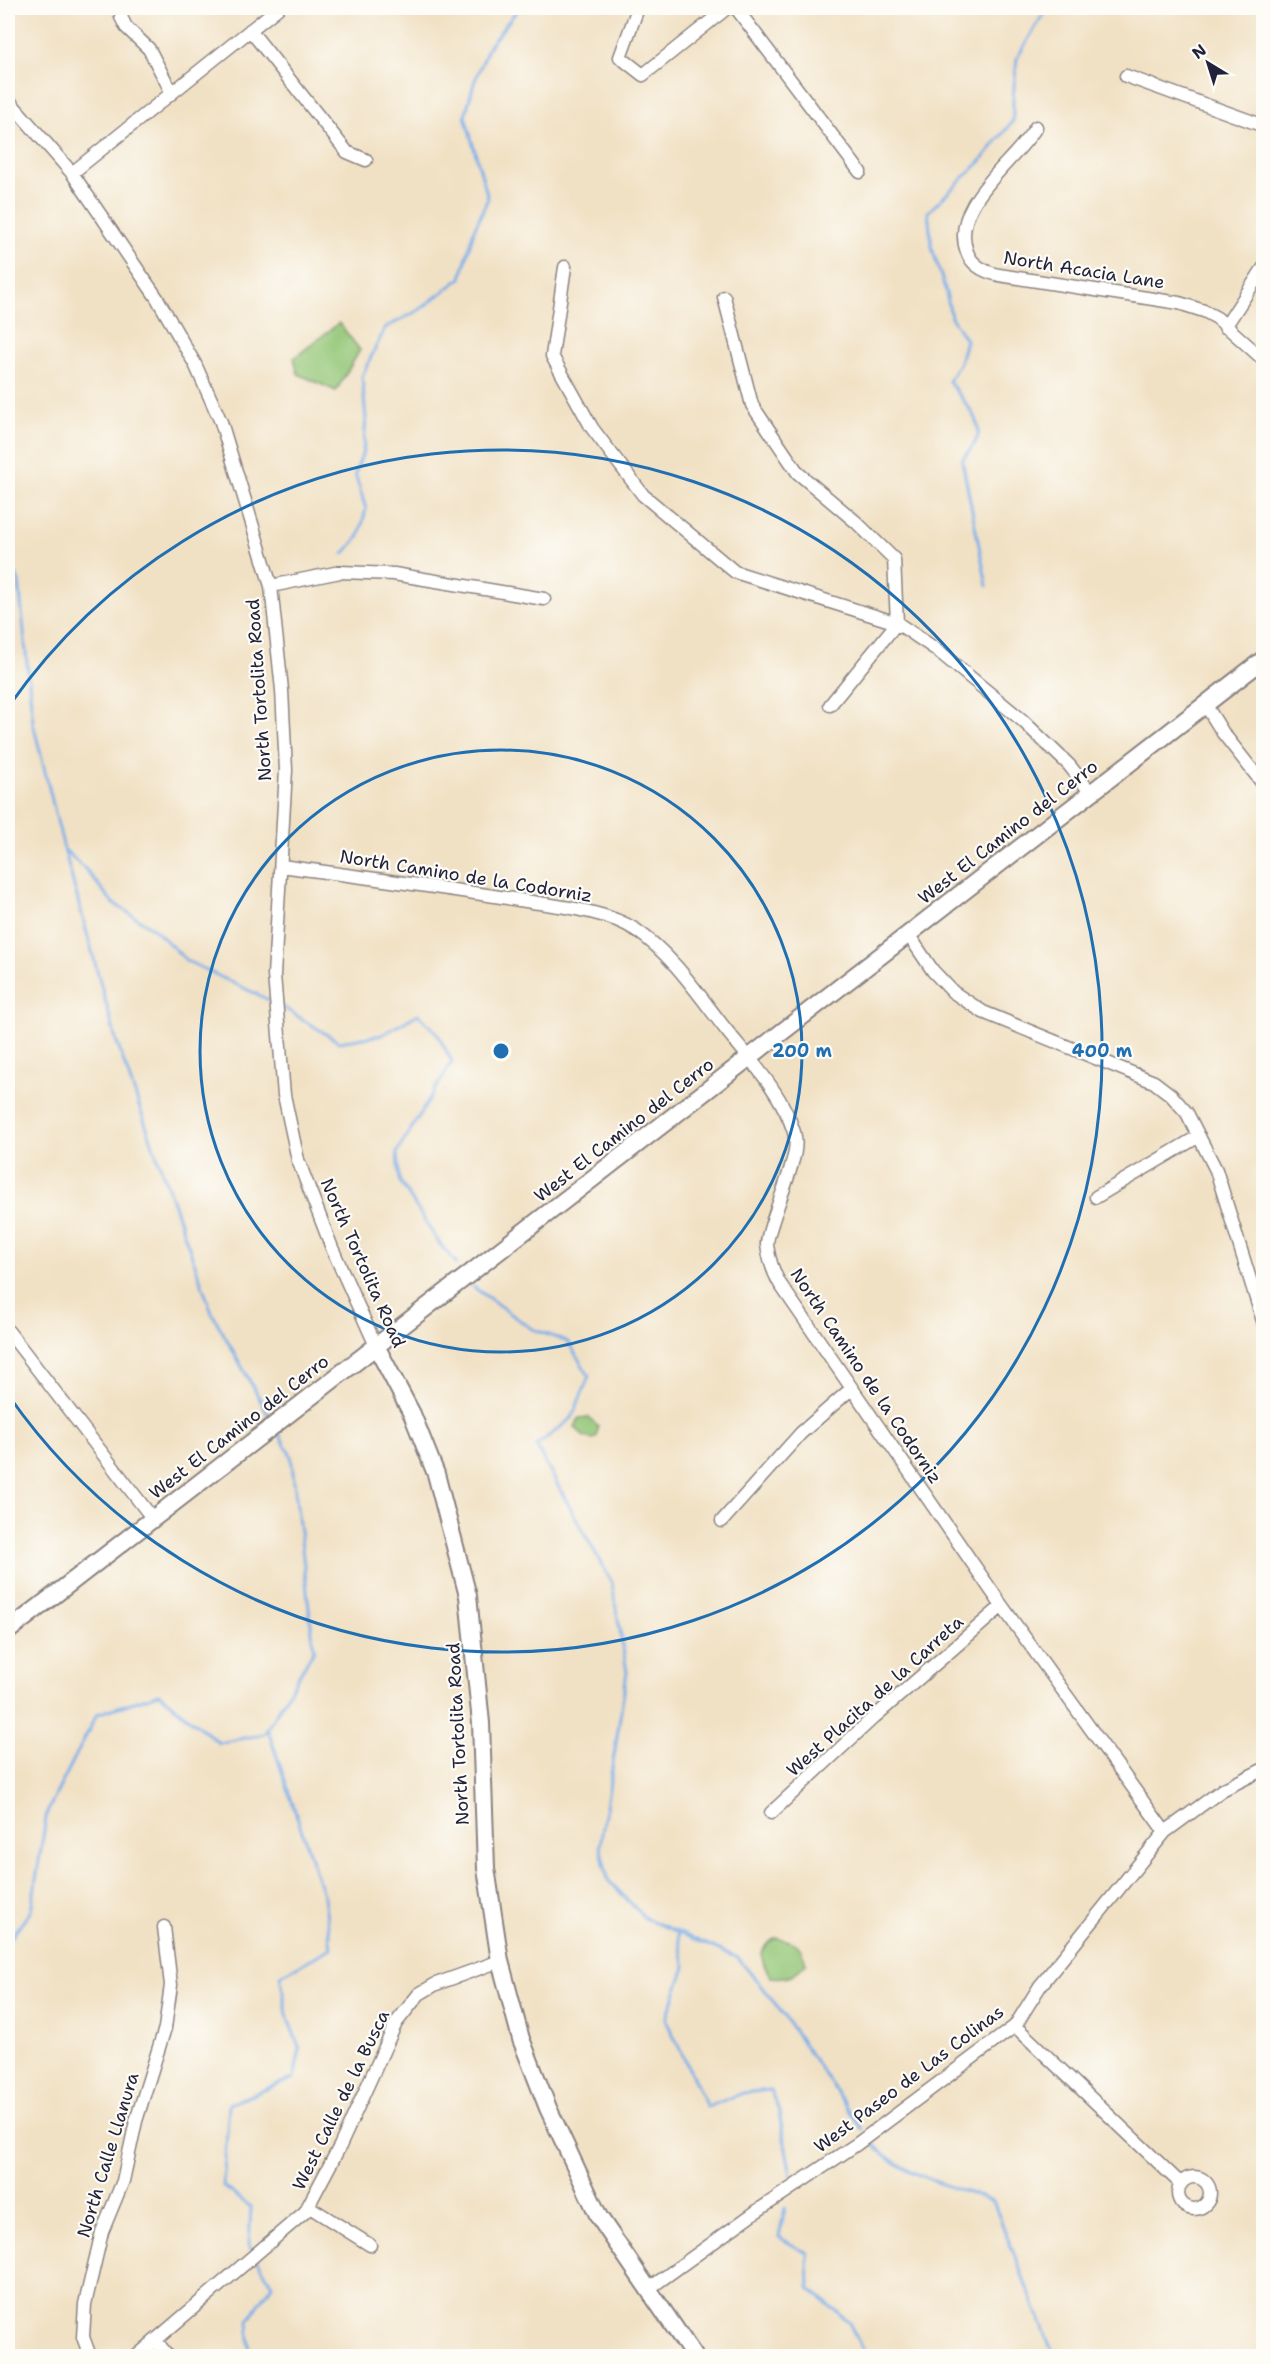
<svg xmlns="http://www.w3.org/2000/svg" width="1271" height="2364" font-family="'Shantell Sans',sans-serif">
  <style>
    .green { fill: #93c676; stroke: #5a7458; stroke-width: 1.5 }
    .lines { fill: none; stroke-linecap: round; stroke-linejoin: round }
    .stream { stroke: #7caee8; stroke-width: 3 }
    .street-casing { stroke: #8a8280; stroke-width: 15 }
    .secondary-casing { stroke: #8a8280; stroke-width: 20 }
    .street { stroke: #fff; stroke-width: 12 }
    .secondary { stroke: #fff; stroke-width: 16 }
    .ring { fill: none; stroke: #1f6fb2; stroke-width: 3 }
    .labels { text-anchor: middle; stroke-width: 4.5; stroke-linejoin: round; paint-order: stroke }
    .street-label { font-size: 18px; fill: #22223b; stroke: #fdfcf7 }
    .centre { fill: #1f6fb2; stroke: #fdfcf7; stroke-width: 3 }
    .ring-label { font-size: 18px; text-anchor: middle; font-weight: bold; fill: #1f6fb2; stroke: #fdfcf7; stroke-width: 4.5; stroke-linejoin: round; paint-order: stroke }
  </style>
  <rect width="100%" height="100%" fill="#fdfcf7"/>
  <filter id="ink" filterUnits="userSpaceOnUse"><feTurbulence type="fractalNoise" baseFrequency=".0167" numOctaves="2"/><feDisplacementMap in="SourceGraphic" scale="12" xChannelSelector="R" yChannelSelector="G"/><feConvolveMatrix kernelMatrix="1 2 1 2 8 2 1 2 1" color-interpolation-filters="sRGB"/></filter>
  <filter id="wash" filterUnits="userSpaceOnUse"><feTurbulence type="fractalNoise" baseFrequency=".008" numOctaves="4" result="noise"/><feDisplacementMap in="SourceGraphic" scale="24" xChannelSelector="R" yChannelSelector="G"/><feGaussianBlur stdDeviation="1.35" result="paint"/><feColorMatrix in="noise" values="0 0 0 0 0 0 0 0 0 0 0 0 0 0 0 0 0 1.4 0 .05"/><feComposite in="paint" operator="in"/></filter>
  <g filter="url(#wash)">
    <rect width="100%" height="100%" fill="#f1e1c4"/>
    <path class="green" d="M339 323 360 350 336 391 298 374 294 358Z
      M589 1417 598 1427 597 1436 593 1439 584 1437 575 1427 579 1418Z
      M777 1938C797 1942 800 1943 806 1963 795 1975 788 1979 771 1977 760 1962 756 1946 777 1938Z"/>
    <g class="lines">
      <path class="stream" d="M344 554 359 536 366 509 355 474 363 452 366 419 362 376 385 328 419 310 461 278 474 230 488 198 465 116 474 83 489 46 519 8
        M8 556 19 582 33 723 64 849 116 1040 212 1313 272 1421
        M987 586 962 460C967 453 977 443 978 435 981 417 959 397 949 381L960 362 966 340 951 317 946 292 932 248 928 212 980 162 1013 121V98L1017 58 1047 8
        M65 850 87 871 113 903 154 929 187 961 273 1002
        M281 1006 339 1042 382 1035 418 1014 437 1033 452 1062 397 1152 399 1180 439 1243 457 1264
        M472 1286 532 1329 568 1342 589 1376 572 1418 536 1446 612 1583 627 1672 600 1846 608 1880 645 1918 738 1958 777 2006 862 2129
        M677 1932 685 1967 666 2020 707 2107 743 2093 770 2090 778 2108 791 2175
        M8 1941 31 1911 47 1812 97 1714 159 1694 219 1743 264 1734 314 1650 291 1456 277 1430
        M872 2142C895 2173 957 2189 993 2201L1054 2356
        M785 2208 779 2237 808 2254 809 2288 848 2321 866 2356
        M254 2253 249 2245 251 2207 223 2186 229 2104 294 2078 300 2049 288 2019 280 1976 331 1948 324 1897 268 1730
        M250 2356 248 2321 272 2285 257 2259"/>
    </g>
  </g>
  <g filter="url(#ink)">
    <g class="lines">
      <defs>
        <path id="street" d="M123 8 121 17 126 27 149 49 172 93
          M638 8 620 57 643 75 727 8
          M736 8 860 172
          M250 30 347 152 366 160
          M1126 76 1264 126
          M8 104 10 102 72 173 157 298 195 364 221 422 271 586 282 690 286 770 274 975 284 1095 298 1160 332 1248 376 1346
          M1036 127C1014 163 949 205 967 252 972 266 985 272 999 275L1179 303 1204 311 1217 318 1264 360
          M72 173 278 8
          M565 267 552 356 592 428 643 495 735 572 897 623 937 650 1022 720 1069 765 1091 793
          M724 297 752 405 798 473 856 522 894 559 897 623 830 705
          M1225 327 1264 267
          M271 586 340 572 394 574 544 599
          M1205 704 1223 733 1264 785
          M281 866C360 877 439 887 519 900 555 906 606 910 636 930 673 955 700 997 727 1031 752 1062 782 1093 794 1132 797 1142 795 1154 792 1163 788 1181 766 1233 767 1245 769 1259 773 1272 780 1284L1002 1606 1165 1832
          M908 934 933 971 953 992 983 1012 1154 1082 1171 1095 1187 1113 1216 1170 1264 1324
          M1096 1197 1199 1136
          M8 1331 153 1519
          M722 1521 801 1433 851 1389
          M771 1813 872 1719 1002 1606
          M1015 2026 1180 2183
          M1178 2193a16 16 0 1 1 32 0a16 16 0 1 1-32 0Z
          M308 2206 370 2245
          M647 2290 757 2211 857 2144 1015 2026 1040 1986 1165 1832 1222 1790 1264 1769
          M156 2341 168 2356
          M90 2356 83 2337 85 2304 102 2232 123 2181 136 2121 165 2028 171 1985 164 1927
          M137 2356 305 2212 340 2146 396 2023 419 1994 436 1984 500 1961"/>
        <path id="secondary" d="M376 1346 412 1414 436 1474 468 1596 481 1723 486 1868 500 1961 521 2039 548 2108 599 2217 694 2356
          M8 1631 1264 659"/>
      </defs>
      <use href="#street" class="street-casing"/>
      <use href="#secondary" class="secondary-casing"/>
      <use href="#street" class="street"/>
      <use href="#secondary" class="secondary"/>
    </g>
  </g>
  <g class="ring">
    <circle cx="501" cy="1051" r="301"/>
    <path d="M9 706A601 601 0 1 1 9 1396"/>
  </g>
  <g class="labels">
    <g class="street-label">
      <text transform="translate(1084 270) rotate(9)" y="6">North Acacia Lane</text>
      <text transform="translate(259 690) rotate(-94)" y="6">North Tortolita Road</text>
      <text transform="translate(1008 832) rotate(-38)" y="6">West El Camino del Cerro</text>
      <text transform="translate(466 876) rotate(9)" y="6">North Camino de la Codorniz</text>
      <text transform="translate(624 1130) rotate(-38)" y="6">West El Camino del Cerro</text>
      <text transform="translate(363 1263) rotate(66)" y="6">North Tortolita Road</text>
      <text transform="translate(866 1376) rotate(56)" y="6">North Camino de la Codorniz</text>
      <text transform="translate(239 1427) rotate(-38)" y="6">West El Camino del Cerro</text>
      <text transform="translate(875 1696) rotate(-42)" y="6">West Placita de la Carreta</text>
      <text transform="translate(458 1734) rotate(-93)" y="6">North Tortolita Road</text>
      <text transform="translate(909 2079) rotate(-37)" y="6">West Paseo de Las Colinas</text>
      <text transform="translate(341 2100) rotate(-64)" y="6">West Calle de la Busca</text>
      <text transform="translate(108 2155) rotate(-73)" y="6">North Calle Llanura</text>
    </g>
  </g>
  <circle cx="501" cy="1051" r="9" class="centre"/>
  <g class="ring-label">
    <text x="802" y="1057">200 m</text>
    <text x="1102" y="1057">400 m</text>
  </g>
  <rect width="1271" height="2364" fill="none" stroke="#fdfcf7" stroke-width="30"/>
  <g transform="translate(1208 63) rotate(322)" stroke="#fdfcf7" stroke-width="4.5" paint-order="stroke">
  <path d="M0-4.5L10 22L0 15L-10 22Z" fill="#22223b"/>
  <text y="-9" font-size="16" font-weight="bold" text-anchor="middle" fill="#22223b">N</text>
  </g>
</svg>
